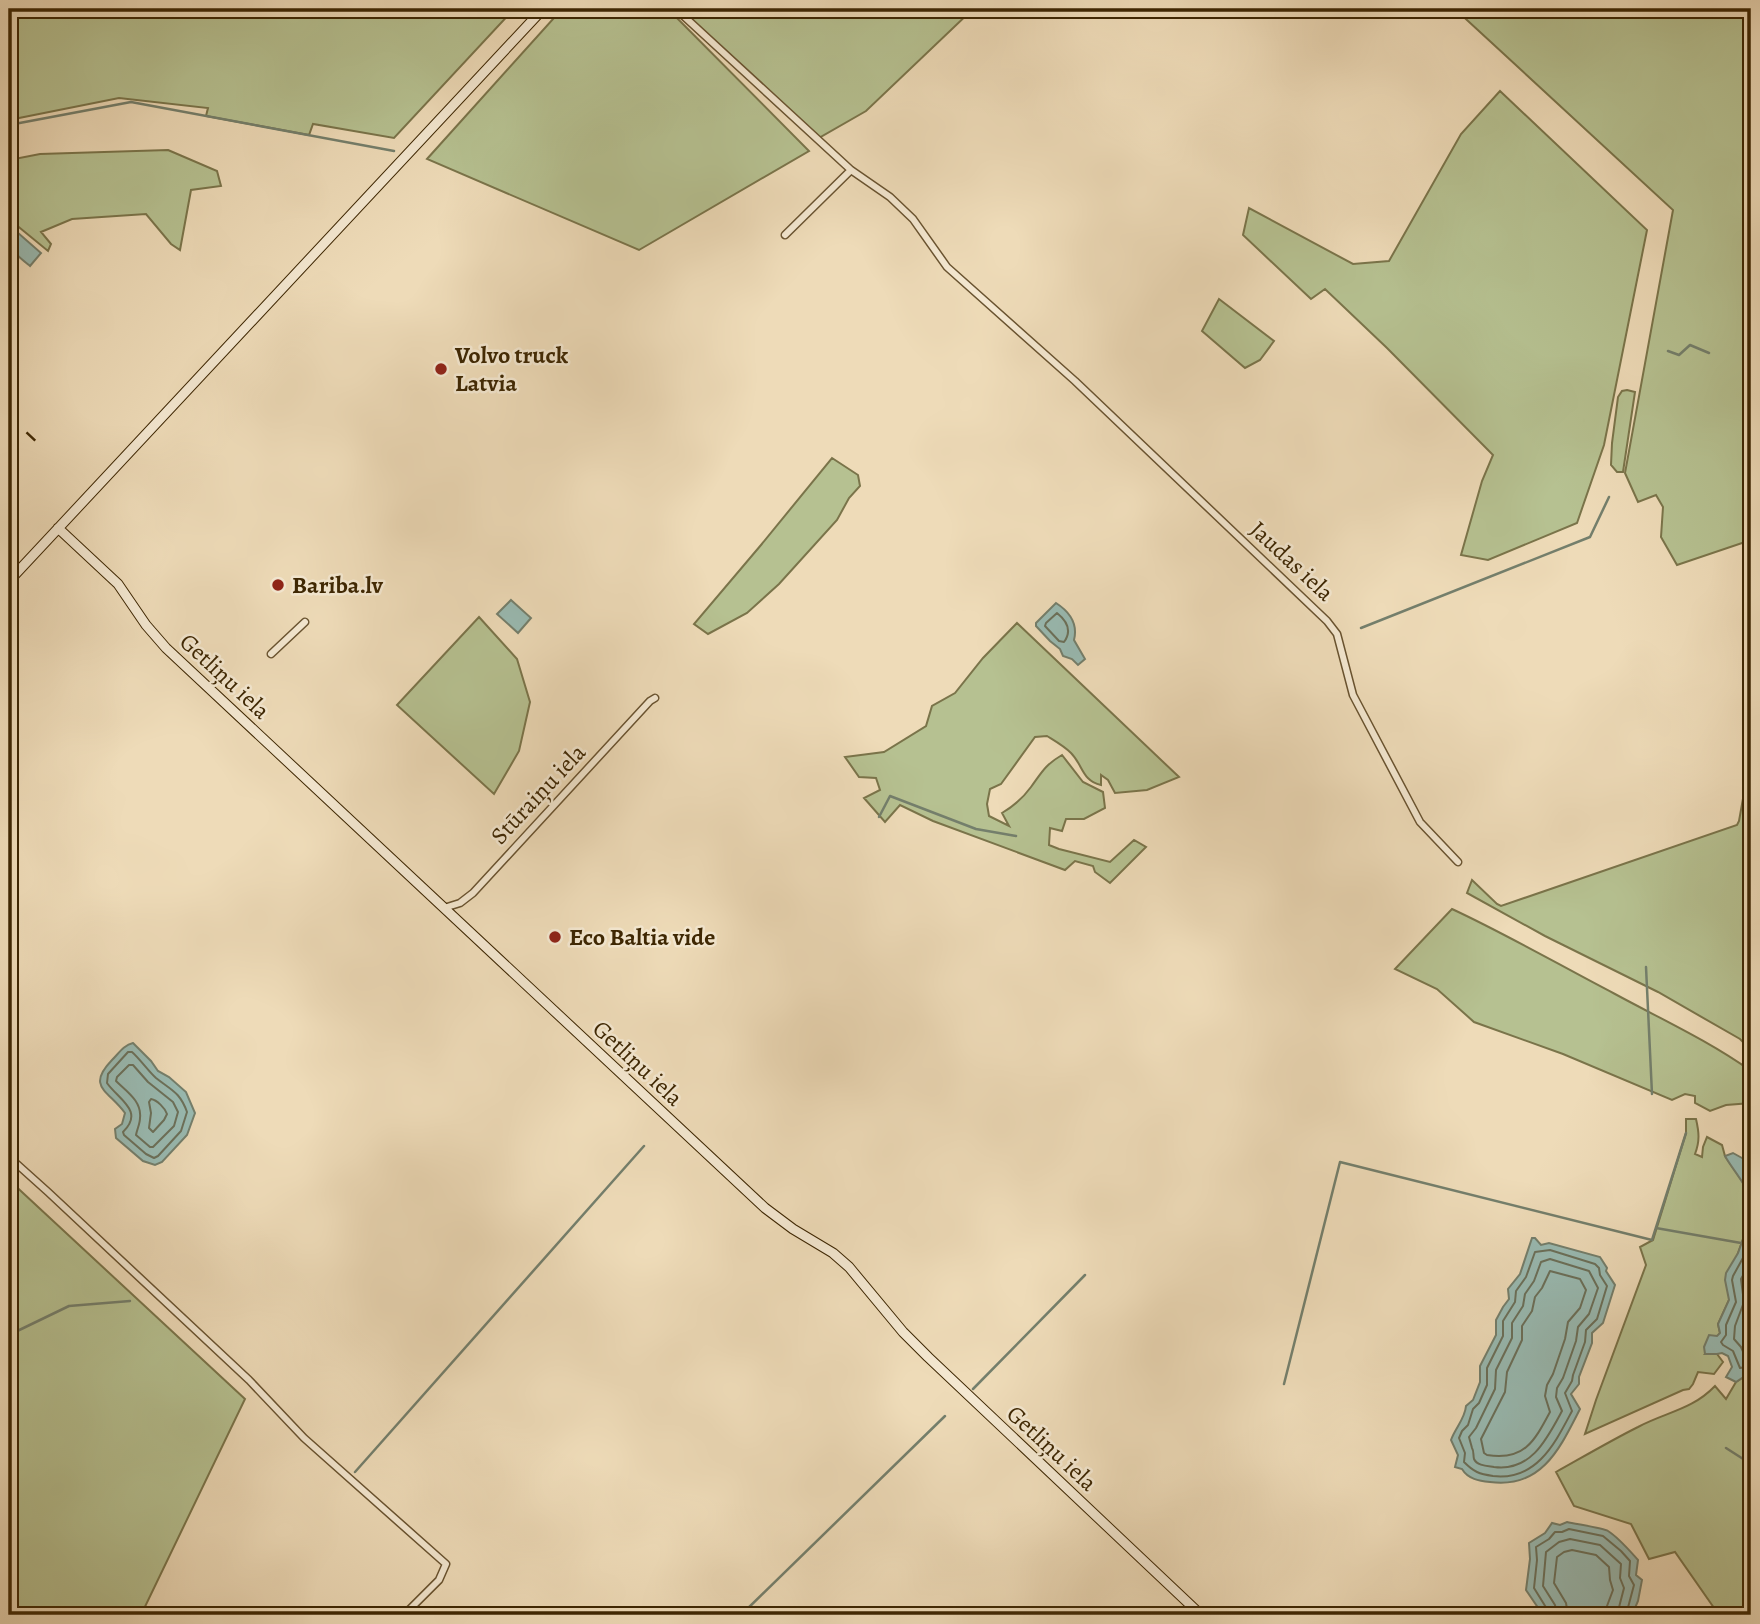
<svg xmlns="http://www.w3.org/2000/svg" width="1760" height="1624" font-family="Alegreya,serif">
  <style>
    .green { fill: #b6c191; stroke: #7a744a; stroke-width: 2 }
    .water { fill: #99bbb3; stroke: #747f6c; stroke-width: 2 }
    .lines { fill: none; stroke-linecap: round; stroke-linejoin: round }
    .shore { stroke: #6b705a; stroke-width: 2 }
    .stream { stroke: #747f6c; stroke-width: 2.5 }
    .street-casing { stroke: #695330; stroke-width: 9 }
    .secondary-casing { stroke: #3d2602; stroke-width: 11 }
    .street { stroke: #f4e8d1; stroke-width: 6 }
    .secondary { stroke: #f4e8d1; stroke-width: 9 }
    .rail { stroke: #3d2602; stroke-width: 2.5; stroke-dasharray: 12 12; stroke-linecap: butt }
    .poi-dot { fill: #8f2418; stroke: #f4e8d1; stroke-width: 2.5 }
    .labels { text-anchor: middle; stroke-width: 5; stroke-linejoin: round; paint-order: stroke }
    .poi-label { font-size: 24px; font-weight: bold; fill: #3d2602; stroke: #f4e8d1; text-anchor: start }
    .street-label { font-size: 24px; fill: #3d2602; stroke: #f4e8d1 }
  </style>
  <rect width="100%" height="100%" fill="#eedbb8"/>
  <filter id="stains"><feTurbulence type="fractalNoise" baseFrequency=".00286" numOctaves="4"/><feColorMatrix values="0 0 0 0 .2 0 0 0 0 .09 0 0 0 0 .02 0 0 0 .5 -.17"/></filter>
  <radialGradient id="worn" r=".72"><stop offset=".6" stop-color="#630" stop-opacity="0"/><stop offset="1" stop-color="#630" stop-opacity=".3"/></radialGradient>
  <path class="green" d="M9 9H514L394 138 313 124 309 135 206 116 208 108 119 98 9 120Z
    M562 9H668L809 151 639 250 427 159Z
    M678 9H973L866 111 817 139 778 107Z
    M1455 9H1751V540L1677 565 1661 537 1663 507 1656 495 1638 502 1625 473 1673 210Z
    M1500 91 1647 230 1604 445 1577 523 1488 560 1461 555 1482 481 1493 455 1387 348 1325 289 1311 299 1243 235 1249 208 1353 264 1389 261 1461 134Z
    M168 150 217 171 221 186 191 190 180 250 171 244 146 214 72 219 41 232 51 244 48 251 9 219V160L40 154Z
    M1219 299 1274 341 1260 360 1245 368 1202 331Z
    M1627 390 1635 392 1623 472H1617L1611 465 1612 443 1618 397 1622 391Z
    M832 458 858 475 860 486 849 498 837 520 779 584 747 613 708 634 694 624 761 545Z
    M479 617 517 659 530 702 519 751 494 794 397 705Z
    M1017 623 1179 777 1147 790 1115 793 1108 780 1101 775V785C1082 781 1083 765 1071 753 1064 746 1055 741 1047 736L1035 737 1001 784 990 789 987 804 989 816 1009 826 1002 813C1014 806 1023 798 1031 787 1042 772 1045 765 1062 755L1083 782 1103 792 1105 808 1084 819H1066L1062 831 1050 828 1049 845 1059 849 1110 862 1134 840 1146 847 1110 883 1095 872 1093 866 1075 861 1065 870 933 821 900 805 885 822 864 798 880 790 876 778 859 777 845 757 884 752 926 726 932 706 955 693 983 658Z
    M1751 754V1050L1740 1039 1658 992 1545 936 1467 893 1472 880 1497 904 1501 906 1737 825 1739 821Z
    M1452 909C1508 935 1561 966 1615 994 1661 1019 1709 1041 1751 1071V1103L1726 1105 1710 1111 1695 1103V1096L1685 1094 1672 1100 1563 1054 1474 1022 1437 989 1395 969Z
    M1686 1119H1696C1699 1132 1700 1141 1695 1154L1702 1157 1703 1147 1707 1137 1722 1145 1725 1156 1751 1194V1224L1746 1231 1738 1253 1729 1300 1718 1324 1720 1333 1705 1354H1717L1723 1362 1714 1374 1698 1372 1693 1384 1689 1389 1683 1390 1585 1434 1596 1400 1646 1265 1640 1247 1653 1240 1686 1133Z
    M9 1180 245 1399 141 1615H9Z
    M1751 1372V1615H1719L1675 1552 1649 1559 1631 1524 1574 1506 1556 1472C1583 1457 1610 1441 1638 1427 1666 1412 1692 1410 1715 1386L1726 1399 1736 1382Z"/>
  <path class="water" d="M9 225 41 253 30 266C10 250 9 250 9 225Z
    M511 600 531 618 518 633 497 614Z
    M1056 603C1070 612 1078 624 1074 640L1085 659 1078 665 1072 659 1063 656 1060 649 1050 641 1036 626V623Z
    M133 1043 151 1061 158 1071 169 1077 186 1092 195 1113 187 1135 162 1162 155 1165 143 1161 116 1138 115 1129 122 1124 125 1113C108 1090 86 1087 112 1060 119 1053 124 1045 133 1043Z
    M1733 1153 1751 1163V1199C1747 1185 1732 1169 1725 1156Z
    M1751 1224V1372L1736 1382 1726 1377 1732 1367 1728 1356 1722 1353 1717 1354H1705L1704 1347 1709 1335 1717 1336 1720 1333 1718 1324 1729 1300 1725 1280 1726 1273 1738 1253 1746 1231Z
    M1532 1238H1535L1541 1245 1549 1243 1600 1257 1607 1268 1606 1271 1615 1285 1603 1323 1592 1333V1343L1579 1377V1384L1571 1394 1580 1409C1560 1448 1542 1489 1490 1482 1479 1481 1468 1479 1462 1469L1455 1467 1458 1455 1451 1440C1455 1428 1465 1419 1466 1406L1473 1400 1480 1382V1366L1496 1335V1320L1503 1307 1509 1299 1508 1289 1520 1274Z
    M1567 1522C1575 1524 1603 1528 1608 1531 1619 1538 1629 1550 1638 1560L1636 1575 1642 1580 1638 1601 1632 1615H1543L1526 1590 1530 1559 1529 1543 1545 1533 1552 1523 1560 1525Z"/>
  <g class="lines">
    <path class="shore" d="M1057 613C1067 621 1072 631 1064 642L1059 641 1045 626 1046 623Z
      M132 1052C140 1059 149 1072 156 1078 171 1090 180 1092 187 1112L181 1131 158 1156 154 1158 146 1154 124 1135 123 1132C145 1111 118 1099 107 1083L108 1074 128 1052Z
      M129 1065H133L148 1082 173 1102 178 1112 174 1126 153 1147H150L136 1135C137 1129 140 1124 140 1118 142 1101 126 1091 116 1081L117 1077Z
      M151 1099C157 1100 165 1108 167 1114L164 1120 153 1132 149 1128 151 1113 149 1102Z
      M1751 1237 1744 1256 1733 1276 1732 1280 1736 1302 1726 1325V1335L1721 1342 1723 1345 1733 1351 1740 1368 1751 1366
      M1550 1250 1595 1264 1599 1268 1600 1275 1607 1286 1597 1319 1586 1330 1585 1342 1573 1375 1572 1381 1565 1393 1572 1411C1555 1443 1537 1481 1493 1476 1479 1474 1474 1472 1464 1462L1465 1453 1459 1438 1462 1431 1468 1425 1473 1409 1479 1403 1487 1385V1368L1503 1336V1321L1515 1302 1516 1291 1526 1277 1535 1252Z
      M1550 1259 1589 1271 1598 1288 1589 1314 1578 1327 1576 1341 1563 1378 1557 1388 1556 1397 1562 1411C1547 1439 1531 1472 1494 1467 1488 1466 1477 1466 1474 1459 1473 1455 1474 1451 1472 1448 1471 1444 1470 1441 1469 1437L1476 1428 1495 1389 1496 1370 1512 1338V1323L1523 1306 1525 1294 1534 1281 1541 1262Z
      M1751 1261 1741 1279 1744 1302 1735 1326 1734 1339 1741 1347 1745 1356 1751 1357
      M1550 1271 1580 1279 1586 1290 1580 1308 1568 1322 1565 1339 1553 1374 1547 1385 1545 1396 1550 1412C1534 1442 1524 1461 1487 1455L1484 1453 1481 1439 1505 1392 1507 1372 1522 1340V1326L1532 1311 1535 1297 1542 1288Z
      M1548 1615 1547 1609 1534 1588 1537 1560 1536 1547 1549 1539 1555 1532H1562L1569 1529 1603 1536 1621 1551 1630 1561 1629 1576 1634 1585 1626 1615
      M1557 1615 1555 1605 1543 1586 1546 1552 1559 1542 1570 1539 1600 1545 1621 1564 1620 1578 1624 1588 1617 1615
      M1568 1615 1566 1603 1554 1583 1557 1557 1564 1552 1572 1550 1596 1555 1609 1567 1610 1580 1613 1590 1607 1606 1606 1615"/>
    <path class="stream" d="M9 125 131 102 394 151
      M1668 351 1679 355 1690 345 1709 353
      M1361 628 1590 537 1609 497
      M879 817 890 796 976 829 1016 836
      M1646 967 1652 1094
      M1656 1228 1741 1243
      M9 1335 69 1306 130 1301
      M1284 1384 1340 1162 1652 1240 1686 1133
      M973 1389 1085 1275
      M1726 1448 1751 1464
      M355 1472 644 1146
      M741 1615 945 1416"/>
    <defs>
      <path id="street" d="M676 9 851 170 890 197 913 219 947 267 1075 381 1327 621 1337 634 1353 695 1420 822 1458 862
        M785 235 851 170
        M271 654 305 622
        M444 908 460 903 473 893 650 701 655 698
        M9 1157 48 1192 249 1380 304 1438 446 1564 439 1580 404 1615
        M1182 1615 1192 1607
        M1201 1615 1207 1613 1221 1615"/>
      <path id="secondary" d="M58 528 118 584 146 625 166 648 765 1208 793 1229 833 1253 849 1267 903 1332 928 1357 1201 1615
        M9 581 543 9"/>
    </defs>
    <use href="#street" class="street-casing"/>
    <use href="#secondary" class="secondary-casing"/>
    <use href="#street" class="street"/>
    <use href="#secondary" class="secondary"/>
    <path class="rail" d="M9 416 42 447"/>
  </g>
  <g class="poi-dot">
    <circle cx="441" cy="369" r="7"/>
    <circle cx="278" cy="585" r="7"/>
    <circle cx="555" cy="937" r="7"/>
  </g>
  <g class="labels">
    <g class="poi-label">
      <text x="455" y="363">Volvo truck<tspan x="455" dy="28">Latvia</tspan></text>
      <text x="292" y="593">Bariba.lv</text>
      <text x="569" y="945">Eco Baltia vide</text>
    </g>
    <g class="street-label">
      <text transform="translate(1292 561) rotate(43)" y="8">Jaudas iela</text>
      <text transform="translate(225 676) rotate(43)" y="8">Getliņu iela</text>
      <text transform="translate(538 794) rotate(-47)" y="8">Stūraiņu iela</text>
      <text transform="translate(638 1063) rotate(43)" y="8">Getliņu iela</text>
      <text transform="translate(1052 1448) rotate(43)" y="8">Getliņu iela</text>
    </g>
  </g>
  <rect width="1760" height="1624" fill="none" stroke="#eedbb8" stroke-width="35"/>
  <rect x="10" y="10" width="1739" height="1603" fill="none" stroke="#3d2602" stroke-width="3.5"/>
  <rect x="18" y="18" width="1725" height="1589" fill="none" stroke="#3d2602" stroke-width="2"/>
  <rect width="100%" height="100%" filter="url(#stains)"/>
  <rect width="100%" height="100%" fill="url(#worn)"/>
</svg>
